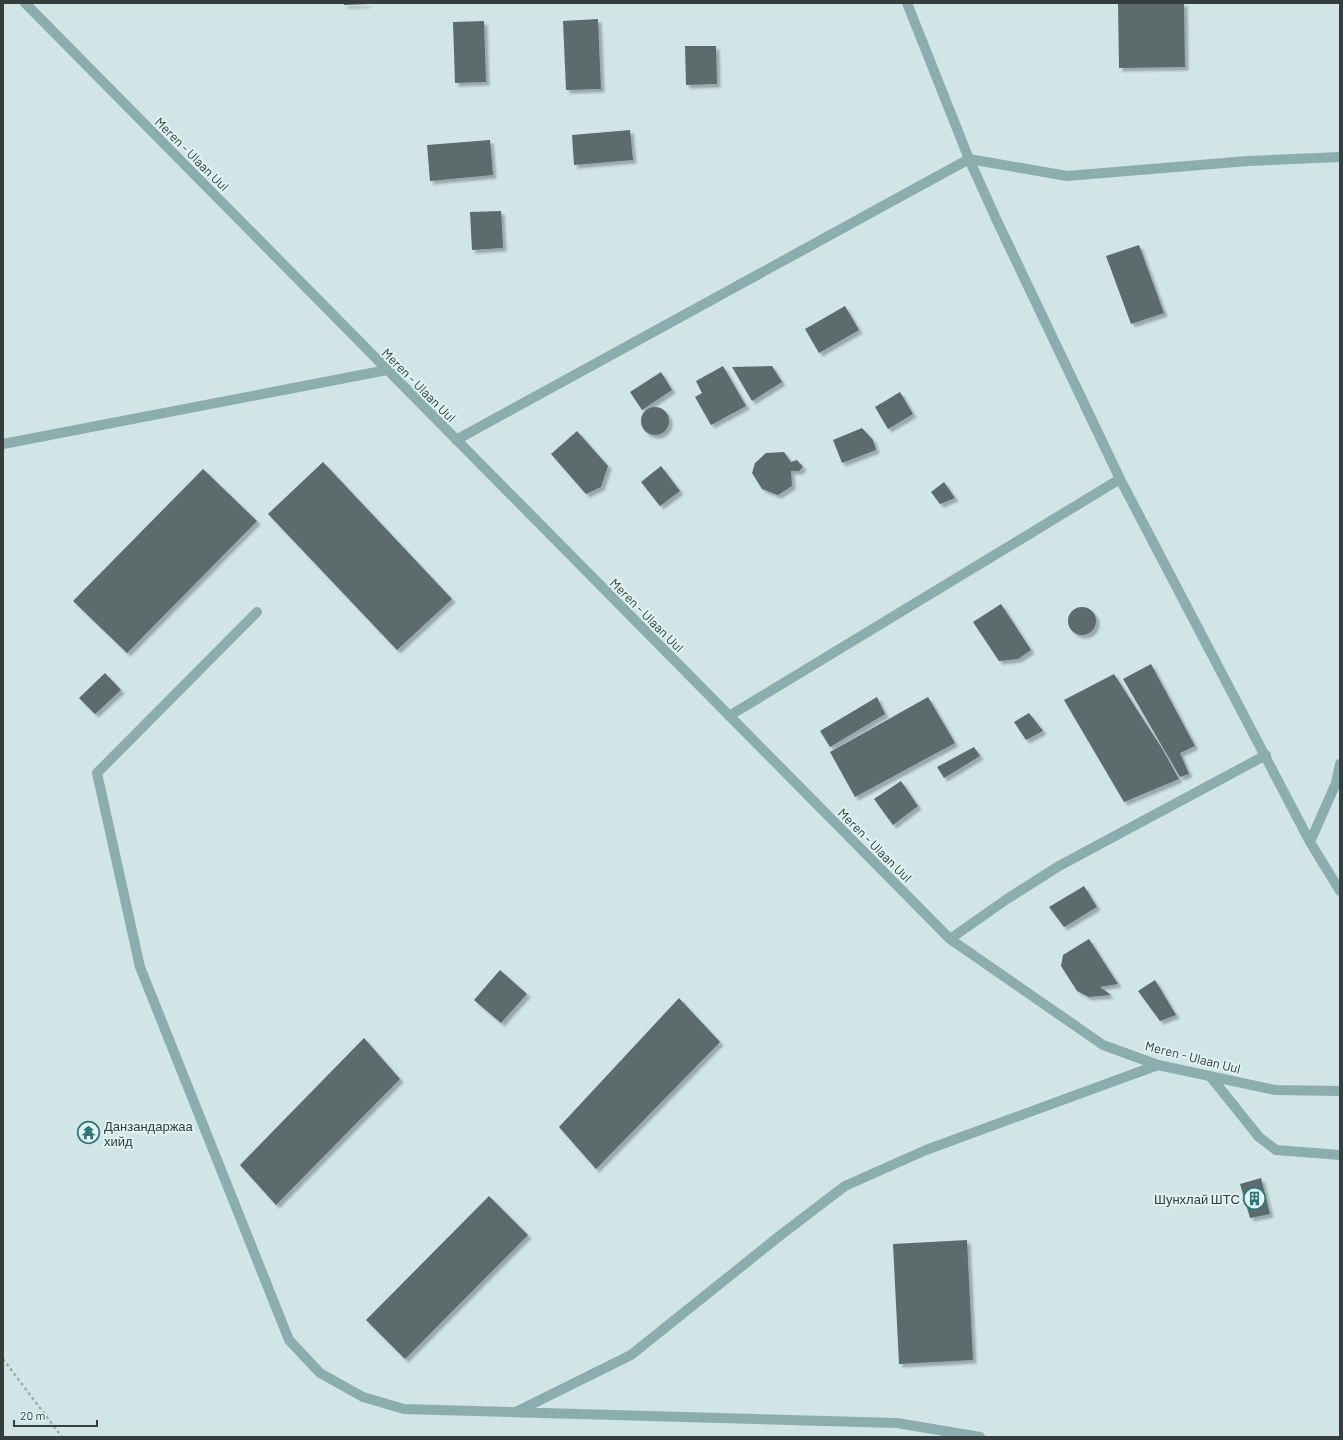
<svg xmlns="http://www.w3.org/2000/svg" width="1343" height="1440" font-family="Barlow,sans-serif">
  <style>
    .building { fill: #5b6c6d; filter: url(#shadow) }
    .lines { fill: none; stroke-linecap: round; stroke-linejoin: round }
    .path { stroke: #9eaeae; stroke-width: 2.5; stroke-dasharray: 3 3; stroke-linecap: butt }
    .minor { stroke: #8badad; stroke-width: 10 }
    .labels { text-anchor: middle; stroke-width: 4; stroke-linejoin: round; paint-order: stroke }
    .street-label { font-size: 13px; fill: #353d3d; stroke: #dff3f3 }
    .poi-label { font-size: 13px; fill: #353d3d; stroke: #dff3f3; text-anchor: start }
  </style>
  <defs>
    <filter id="shadow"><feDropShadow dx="3.5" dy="3.5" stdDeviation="1" flood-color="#0004"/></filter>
  </defs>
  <rect width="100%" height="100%" fill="#d1e5e6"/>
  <path class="building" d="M344 3H368V4L344 5Z
    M1118 3H1184L1185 67 1119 68Z
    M598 19 601 89 566 90 563 21Z
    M484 21 486 82 455 83 453 22Z
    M685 46H716L717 84 686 85Z
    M630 130 633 160 574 165 572 135Z
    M490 140 493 175 430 181 427 145Z
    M501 211 503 248 472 250 470 212Z
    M1139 245 1164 313 1131 324 1106 256Z
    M845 306 859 330 819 353 805 329Z
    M723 366 746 406 711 425 695 397 702 393 696 381Z
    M772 366 782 382 752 401 732 367Z
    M661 372 672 390 642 410 630 392Z
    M900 392 913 414 888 429 875 407Z
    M641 421a14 14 0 1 1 28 0a14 14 0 1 1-28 0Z
    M862 428 873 440 876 450 842 463 833 440Z
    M577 431 608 466 601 487 586 494 551 454Z
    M784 452 791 462 797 460 803 467 799 471H791L792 486 778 495 762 489 752 473 755 463 766 453Z
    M323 462 452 599 397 650 268 514Z
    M661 466 680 491 660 506 641 482Z
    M203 469 257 521 127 653 73 601Z
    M944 482 955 498 940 504 931 492Z
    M1001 604 1031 650 1018 659 999 661 973 622Z
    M1068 621a14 14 0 1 1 28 0a14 14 0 1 1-28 0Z
    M1151 664 1195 746 1180 753 1189 774 1180 777 1123 679Z
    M105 673 121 690 95 714 79 698Z
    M1114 674 1163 750 1179 779 1124 802 1064 700Z
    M877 697 885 714 830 747 820 731Z
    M928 697 955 743 855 797 830 752Z
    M1029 713 1043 731 1026 740 1014 722Z
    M974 747 980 756 944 778 937 767Z
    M901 781 918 806 893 825 874 799Z
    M1084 886 1097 907 1064 927 1049 907Z
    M1089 939 1118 984 1100 987 1111 995 1089 997 1077 991 1061 966 1063 955Z
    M500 970 527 994 501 1023 474 1000Z
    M1155 980 1176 1015 1160 1021 1138 991Z
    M679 998 720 1042 596 1169 559 1127Z
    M364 1038 400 1079 276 1205 240 1165Z
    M1261 1178 1270 1214 1250 1218 1240 1184Z
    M489 1196 528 1235 405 1359 366 1320Z
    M967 1240 973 1360 899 1364 893 1244Z"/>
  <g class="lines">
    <path class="path" d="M3 1359 62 1437"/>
    <path class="minor" d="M25 3 950 939 1103 1045 1158 1065 1275 1090 1340 1091
      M907 3 969 159 998 223 1120 479 1310 842 1340 891
      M456 440 969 159 1067 176 1248 161 1340 157
      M3 444 387 370
      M257 612 97 773 140 967 289 1340 320 1373 363 1397 404 1409 897 1423 980 1437
      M729 716 1120 479
      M1310 842 1336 783 1340 764
      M950 939 1007 899 1059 866 1266 755
      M1210 1076 1259 1137 1276 1150 1340 1155
      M518 1411 631 1355 782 1234 845 1186 926 1150 1158 1065"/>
  </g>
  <defs>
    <symbol id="temple-ring" viewBox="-11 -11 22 22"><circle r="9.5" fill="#dff3f3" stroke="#2e787a" stroke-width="1.5"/><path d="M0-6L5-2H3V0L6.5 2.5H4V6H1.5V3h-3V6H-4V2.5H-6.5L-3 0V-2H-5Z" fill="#2e787a"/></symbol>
    <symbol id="building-ring" viewBox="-11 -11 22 22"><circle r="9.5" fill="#dff3f3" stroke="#2e787a" stroke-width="1.5"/><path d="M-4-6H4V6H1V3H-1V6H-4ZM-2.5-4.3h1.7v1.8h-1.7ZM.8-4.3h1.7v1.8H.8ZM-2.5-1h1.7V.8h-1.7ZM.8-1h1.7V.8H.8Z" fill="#2e787a"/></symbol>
  </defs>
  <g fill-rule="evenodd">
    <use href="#temple-ring" x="76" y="1120" width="25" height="25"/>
    <use href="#building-ring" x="1242" y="1186" width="25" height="25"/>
  </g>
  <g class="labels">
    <g class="street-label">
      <text transform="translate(192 154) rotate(45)" y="5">Meren - Ulaan Uul</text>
      <text transform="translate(419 385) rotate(45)" y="5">Meren - Ulaan Uul</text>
      <text transform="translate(647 615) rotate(45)" y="5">Meren - Ulaan Uul</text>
      <text transform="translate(875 845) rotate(45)" y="5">Meren - Ulaan Uul</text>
      <text transform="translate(1193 1057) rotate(14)" y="5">Meren - Ulaan Uul</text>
    </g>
    <g class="poi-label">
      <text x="104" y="1131">Данзандаржаа<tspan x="104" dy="15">хийд</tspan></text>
      <text x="1240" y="1204" text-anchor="end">Шунхлай ШТС</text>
    </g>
  </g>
  <rect width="1343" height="1440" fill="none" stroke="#353d3d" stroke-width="8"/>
  <path d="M14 1420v6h83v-6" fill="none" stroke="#353d3d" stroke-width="2"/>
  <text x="20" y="1420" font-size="12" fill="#353d3d" stroke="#dff3f3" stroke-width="3" paint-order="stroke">20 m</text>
</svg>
